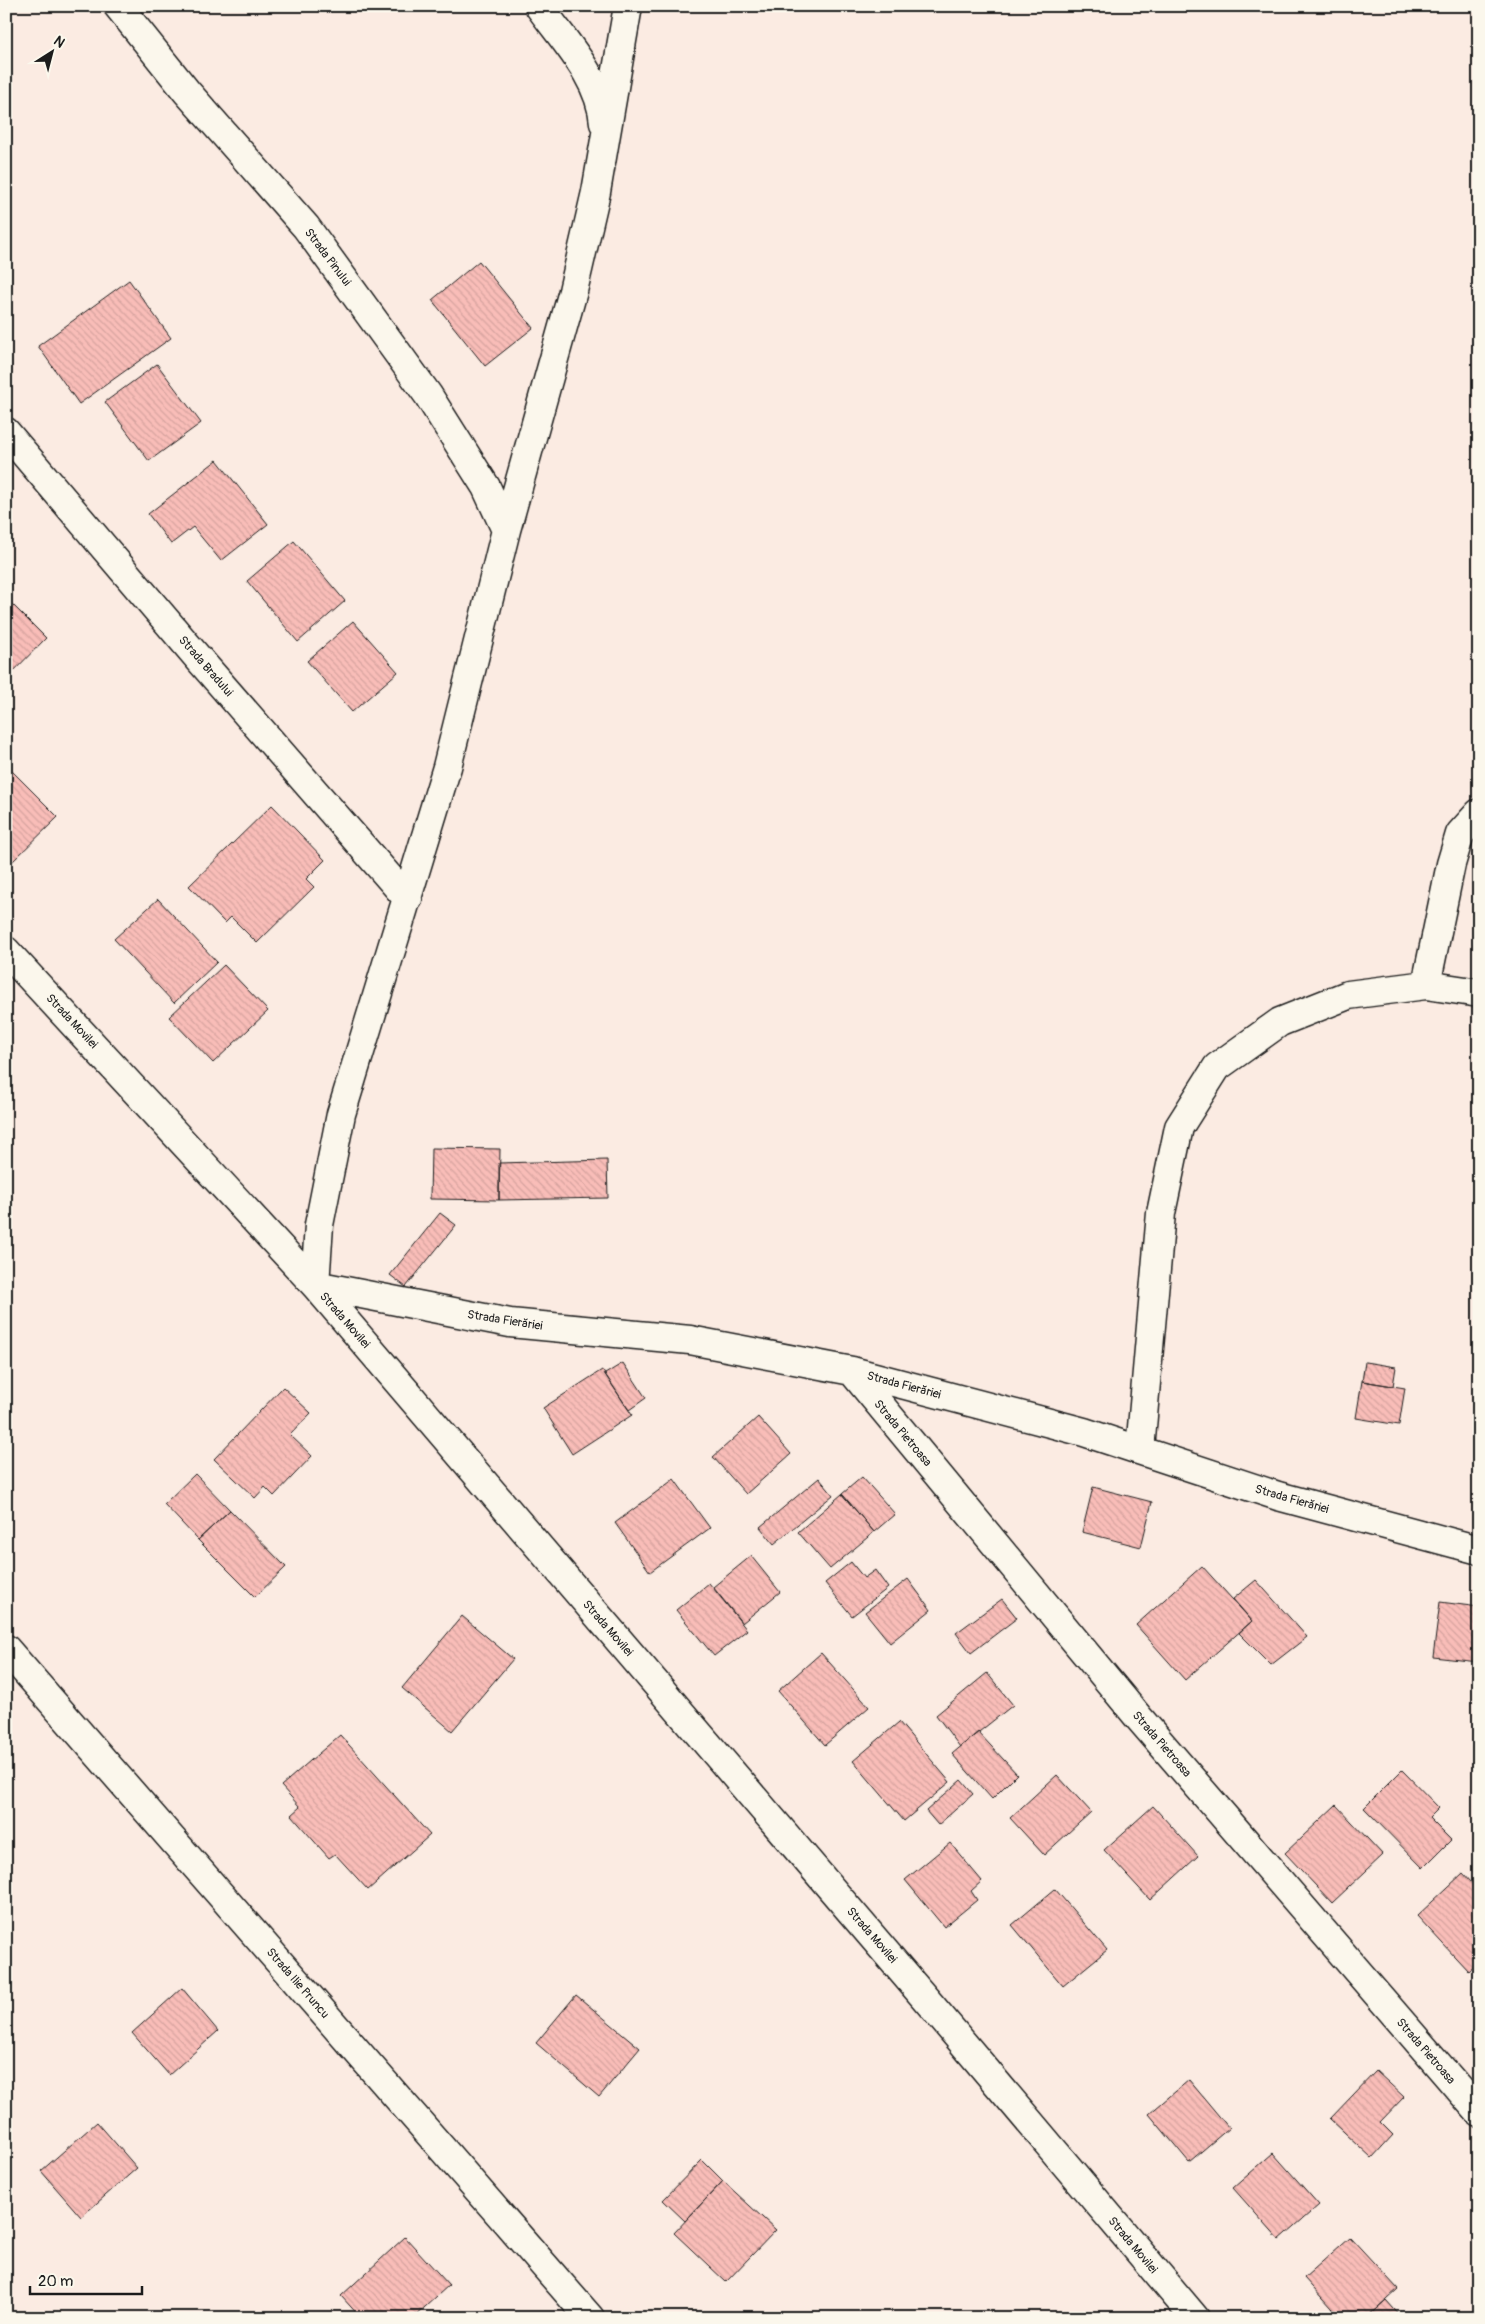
<svg xmlns="http://www.w3.org/2000/svg" width="1485" height="2324" font-family="Pangolin,sans-serif">
  <style>
    .building { fill: url(#building-back-hatch); stroke: #1c1c1c }
    .lines { fill: none; stroke-linecap: round; stroke-linejoin: round }
    .minor-casing { stroke: #1c1c1c; stroke-width: 31 }
    .minor { stroke: #fbf7ec; stroke-width: 28 }
    .labels { text-anchor: middle; stroke-width: 4; stroke-linejoin: round; paint-order: stroke }
    .street-label { font-size: 12px; fill: #1c1c1c; stroke: #fbf7ec }
  </style>
  <defs>
    <pattern id="building-back-hatch" width="6" height="6" patternUnits="userSpaceOnUse" patternTransform="scale(1.25)"><rect width="6" height="6" fill="#f9bdb8"/><path d="M-1 5l2 2M0 0l6 6M5-1l2 2" fill="none" stroke="#d5a29e"/></pattern>
  </defs>
  <rect width="100%" height="100%" fill="#fbebe2"/>
  <filter id="ink" filterUnits="userSpaceOnUse"><feTurbulence type="fractalNoise" baseFrequency=".02" numOctaves="2"/><feDisplacementMap in="SourceGraphic" scale="10" xChannelSelector="R" yChannelSelector="G"/><feConvolveMatrix kernelMatrix="1 2 1 2 8 2 1 2 1" color-interpolation-filters="sRGB"/></filter>
  <g filter="url(#ink)">
    <path class="building" d="M479 261 533 328 485 366 432 300Z
      M129 280 171 338 79 404 38 346Z
      M157 364 201 423 149 461 105 402Z
      M217 460 268 524 221 561 193 527 171 544 148 514Z
      M294 541 345 601 298 642 247 581Z
      M6 598 46 638 6 679Z
      M353 621 398 672 352 712 307 661Z
      M6 765 58 817 12 862 6 856Z
      M272 805 325 860 306 879 314 887 257 943 231 917 225 923 189 886Z
      M158 899 217 962 174 1003 114 939Z
      M224 965 268 1011 213 1063 169 1017Z
      M431 1148 500 1149 499 1200 430 1199Z
      M607 1160 608 1198 499 1200V1163Z
      M440 1213 456 1225 406 1287 390 1275Z
      M1365 1362 1396 1367 1393 1386 1362 1381Z
      M623 1363 646 1398 629 1410 605 1374Z
      M602 1370 632 1415 572 1454 543 1408Z
      M1362 1381 1405 1388 1399 1425 1356 1418Z
      M283 1387 311 1413 290 1435 312 1456 274 1496 265 1487 255 1498 214 1459Z
      M758 1417 791 1454 746 1494 713 1457Z
      M195 1474 230 1510 198 1540 164 1504Z
      M862 1477 895 1514 874 1532 842 1494Z
      M819 1478 833 1495 774 1544 760 1527Z
      M674 1479 710 1528 650 1572 615 1523Z
      M1093 1487 1152 1502 1141 1547 1082 1532Z
      M842 1494 874 1532 830 1569 798 1532Z
      M230 1510 286 1567 255 1597 198 1540Z
      M751 1556 780 1592 742 1623 713 1587Z
      M851 1562 864 1578 875 1570 888 1588 852 1616 825 1583Z
      M1202 1566 1252 1621 1185 1680 1136 1625Z
      M908 1579 931 1610 890 1643 865 1612Z
      M1256 1580 1307 1637 1271 1665 1239 1633 1252 1621 1233 1599Z
      M709 1583 747 1630 714 1656 676 1610Z
      M1002 1599 1017 1618 971 1653 956 1633Z
      M1440 1602 1479 1607V1662L1433 1657Z
      M462 1616 513 1659 452 1731 402 1688Z
      M821 1653 869 1707 825 1745 778 1691Z
      M987 1673 1013 1705 960 1747 936 1715Z
      M899 1722 950 1782 904 1821 853 1761Z
      M978 1732 1017 1774 992 1799 952 1754Z
      M340 1735 430 1835 368 1890 335 1854 329 1858 291 1815 300 1807 281 1786Z
      M1402 1770 1439 1808 1429 1818 1451 1840 1423 1868 1364 1808Z
      M1057 1775 1091 1812 1044 1855 1010 1818Z
      M961 1780 973 1794 938 1825 926 1811Z
      M1336 1805 1383 1855 1332 1903 1285 1853Z
      M1153 1806 1198 1856 1150 1900 1104 1850Z
      M950 1843 982 1881 971 1891 977 1900 944 1927 905 1880Z
      M1463 1873 1479 1891V1961L1468 1971 1417 1916Z
      M1055 1889 1107 1950 1063 1986 1012 1925Z
      M182 1988 218 2031 169 2075 132 2033Z
      M576 1995 640 2048 599 2097 536 2043Z
      M1376 2071 1404 2097 1380 2122 1393 2135 1372 2158 1330 2119Z
      M1189 2080 1229 2128 1189 2162 1149 2114Z
      M97 2122 137 2168 81 2217 41 2171Z
      M1273 2153 1319 2205 1279 2240 1233 2188Z
      M702 2160 723 2181 685 2221 663 2200Z
      M723 2181 776 2230 726 2282 674 2233Z
      M405 2237 449 2285 413 2318H361L341 2296Z
      M1350 2237 1398 2289 1366 2318H1340L1304 2278Z
      M1386 2300 1402 2318H1366Z"/>
    <g class="lines">
      <defs>
        <path id="minor" d="M118 6 187 92 306 227 428 395 486 487 506 530
          M539 6C564 41 601 79 604 123
          M6 432 198 658 408 899
          M6 951 315 1285 930 2004 1195 2318
          M1426 985 1451 864 1460 834 1479 813
          M315 1285 319 1225 341 1114 447 767 506 530 573 291 596 192 628 6
          M315 1285 510 1323 690 1340 852 1371 1084 1432 1278 1496 1479 1550
          M852 1371 1139 1718 1479 2112
          M1140 1450 1161 1213 1179 1127 1217 1067 1280 1022 1348 995 1426 985 1479 993
          M6 1649 590 2318"/>
      </defs>
      <use href="#minor" class="minor-casing"/>
      <use href="#minor" class="minor"/>
    </g>
  </g>
  <g class="labels">
    <g class="street-label">
      <text transform="translate(328 257) rotate(53)" y="4">Strada Pinului</text>
      <text transform="translate(206 666) rotate(49)" y="4">Strada Bradului</text>
      <text transform="translate(72 1021) rotate(47)" y="4">Strada Movilei</text>
      <text transform="translate(345 1320) rotate(49)" y="4">Strada Movilei</text>
      <text transform="translate(505 1320) rotate(9)" y="4">Strada Fierăriei</text>
      <text transform="translate(904 1385) rotate(15)" y="4">Strada Fierăriei</text>
      <text transform="translate(903 1433) rotate(50)" y="4">Strada Pietroasa</text>
      <text transform="translate(1292 1499) rotate(16)" y="4">Strada Fierăriei</text>
      <text transform="translate(608 1628) rotate(49)" y="4">Strada Movilei</text>
      <text transform="translate(1162 1744) rotate(49)" y="4">Strada Pietroasa</text>
      <text transform="translate(872 1935) rotate(49)" y="4">Strada Movilei</text>
      <text transform="translate(298 1983) rotate(49)" y="4">Strada Ilie Pruncu</text>
      <text transform="translate(1426 2051) rotate(49)" y="4">Strada Pietroasa</text>
      <text transform="translate(1133 2245) rotate(50)" y="4">Strada Movilei</text>
    </g>
  </g>
  <rect width="1485" height="2324" fill="none" stroke="#fbf7ec" stroke-width="25"/>
  <rect x="12" y="12" width="1460" height="2299" fill="none" stroke="#1c1c1c" stroke-width="2" filter="url(#ink)"/>
  <g transform="translate(52 52) rotate(36)" stroke="#fbf7ec" stroke-width="4" paint-order="stroke">
  <path d="M0-4L9 19L0 12L-9 19Z" fill="#1c1c1c"/>
  <text y="-8" font-size="14" font-weight="bold" text-anchor="middle" fill="#1c1c1c">N</text>
  </g>
  <path d="M30 2286v8h112v-8" fill="none" stroke="#1c1c1c" stroke-width="2.5"/>
  <text x="38" y="2286" font-size="15" fill="#1c1c1c" stroke="#fbf7ec" stroke-width="4" paint-order="stroke">20 m</text>
</svg>
